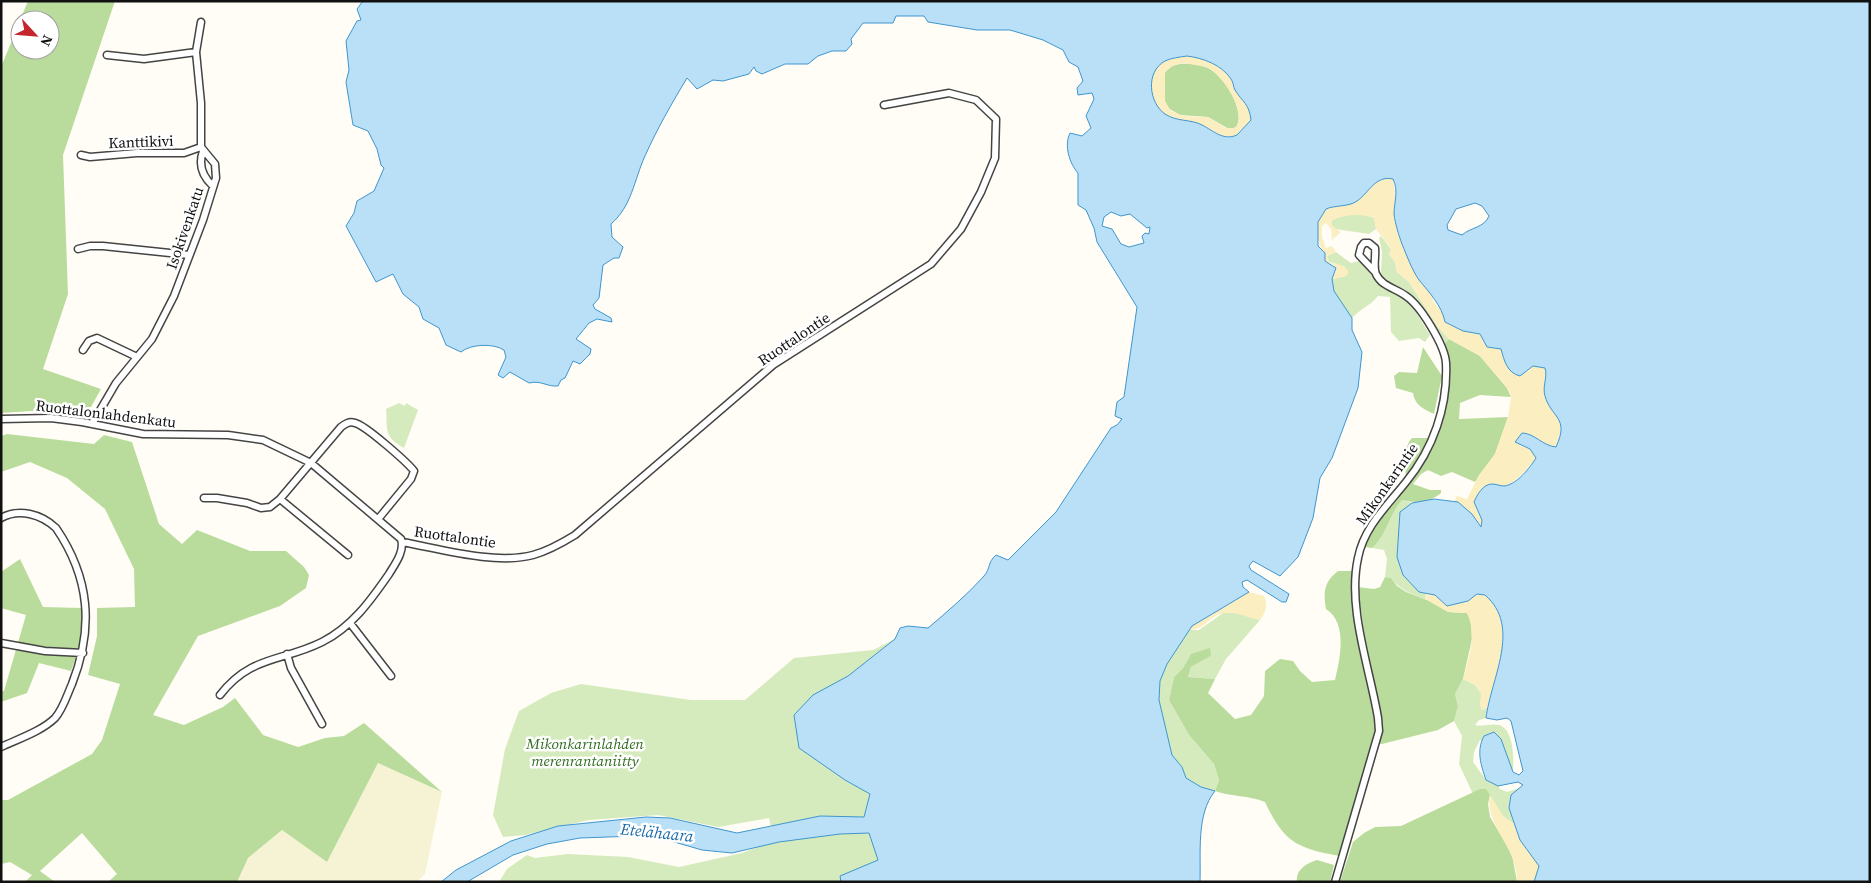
<svg xmlns="http://www.w3.org/2000/svg" width="1871" height="883" font-family="'Source Serif 4',serif">
  <style>
    .farmland { fill: #f6f3d4 }
    .green { fill: #d5ebbd }
    .forest { fill: #b9dc9c }
    .sand { fill: #fbeec1; fill-rule: evenodd }
    .water { fill: #b9e0f7; stroke: #3f96cf; fill-rule: evenodd }
    .lines { fill: none; stroke-linecap: round; stroke-linejoin: round }
    .street-casing { stroke: #444; stroke-width: 9 }
    .street { stroke: #fff; stroke-width: 6 }
    .labels { text-anchor: middle; stroke-width: 5; stroke-linejoin: round; paint-order: stroke }
    .street-label { font-size: 15px; fill: #111; stroke: #fff }
    .park-label { font-size: 15px; font-style: italic; fill: #2f6b1f; stroke: #fff }
    .water-label { font-size: 16px; font-style: italic; fill: #1768a6; stroke: #fff }
  </style>
  <rect width="100%" height="100%" fill="#fffdf5"/>
  <path class="farmland" d="M378 763 442 792 425 874 417 882H237L248 858 282 830 327 862Z"/>
  <path class="green" d="M1342 215H1366L1374 218 1376 229 1369 234 1335 229 1331 224 1332 220Z
    M1381 236 1391 249 1389 254 1395 262 1397 272 1409 282 1438 327 1449 339 1445 343 1407 291 1383 278 1381 272 1382 251 1379 238Z
    M1336 252 1351 263 1359 261 1366 266 1376 283 1387 288 1411 304 1430 335 1425 342 1419 338 1399 341 1391 332 1390 297 1378 296C1370 306 1360 309 1352 318L1338 300 1334 291 1332 279 1346 276 1337 264 1329 262 1327 256Z
    M399 403 405 406 406 403 418 410 404 448C382 436 388 427 386 409Z
    M1434 499 1423 593H1426L1425 599C1411 594 1400 590 1391 578L1385 577 1387 559 1384 550 1372 548C1386 537 1389 515 1402 500L1412 503Z
    M1223 613H1241L1260 620 1226 659 1215 679 1188 677 1191 667 1211 656 1191 654 1183 668 1174 677 1169 700 1189 735 1214 764 1219 780 1215 791 1201 787 1186 778 1182 767 1172 755 1159 700 1160 681 1167 664 1189 630H1199Z
    M895 639 880 651 895 775 889 882H499L507 869 527 855 535 858 568 854 628 857 679 867 742 853 774 841 769 818 718 827 658 815 589 820 525 835 503 837 493 815 505 749 519 711 551 693 581 684 691 700H745L794 658 873 650Z
    M1463 679 1475 685 1482 694 1480 705 1482 710 1487 708 1486 718 1479 720 1475 725C1483 727 1491 723 1499 725 1514 729 1514 760 1513 772L1506 756 1480 740 1474 752 1473 762 1486 780 1498 786 1500 789 1507 792 1520 788C1503 802 1511 807 1515 824 1501 819 1493 802 1486 789H1480L1473 794 1459 764 1462 736 1454 721 1458 706 1455 694Z"/>
  <path class="forest" d="M28 1H115L63 155 68 294 43 369 101 389 91 407 1 413V67L20 21V50H50V20H20Z
    M1179 64C1189 63 1202 64 1210 69 1225 78 1245 109 1237 127L1229 129 1208 117 1180 115 1168 108 1165 101 1163 76 1169 67Z
    M1449 339 1480 356 1507 388 1511 397 1480 395 1460 403 1459 419 1508 417 1495 454 1475 482 1452 472 1441 476 1428 470 1421 474 1413 484 1430 490H1441V493C1430 502 1416 504 1402 500 1389 515 1386 537 1372 548L1365 547C1378 516 1403 492 1422 465 1446 432 1447 382 1445 343Z
    M1423 347 1442 376 1434 414C1424 409 1415 406 1413 393L1396 388 1394 376 1399 372 1417 373Z
    M7 434 94 444 104 435 132 442 159 524 182 544 197 530 250 551H286L304 567 309 575 306 588 280 606 198 636 153 715 184 725 223 707 235 698 263 735 298 747 325 738 344 736 364 723 442 792 378 763 327 862 282 830 248 858 237 882H108L117 874 82 833 40 871 55 882H25L32 875 10 862 1 864V800H8L92 754 102 740 120 684 88 675 97 636V608L135 607 134 569 105 509 67 478 30 462 1 472V436Z
    M1412 438H1429L1420 460 1406 478C1405 466 1403 447 1412 438Z
    M20 559 43 607 82 608 80 645 71 671 39 663 27 693 1 702V691H4L26 615 1 608V572Z
    M1338 571H1352C1350 602 1355 633 1362 663 1368 690 1378 714 1374 742L1339 856C1296 848 1284 842 1265 802 1248 795 1232 797 1215 791L1219 780 1214 764 1189 735 1169 700 1174 677 1183 668 1191 654 1210 648 1211 656 1191 667 1188 677 1215 679 1208 693 1235 719 1251 715 1264 696 1265 671 1280 659 1293 661 1300 671 1312 682 1335 680C1340 659 1348 623 1326 609 1323 592 1324 582 1338 571Z
    M1385 577 1391 578 1397 586 1406 592 1432 602 1448 612 1467 613 1471 621 1472 639 1463 679 1455 694 1458 706 1454 721 1438 730 1382 744H1379L1382 725 1368 664 1358 587 1374 589 1380 587Z
    M1480 789H1486L1490 795 1488 804 1490 817 1512 854 1517 882H1340L1353 842 1364 833 1375 827 1401 826Z
    M1317 860 1334 865 1330 882H1297C1295 870 1307 863 1317 860Z"/>
  <path class="sand" d="M1187 56C1203 58 1221 65 1231 79 1233 83 1233 87 1235 90 1244 104 1248 101 1251 120L1237 135C1221 141 1212 128 1199 124 1188 120 1175 121 1165 114 1149 103 1145 72 1165 61 1171 58 1180 57 1187 56ZM1185 63C1193 65 1201 65 1208 68 1223 75 1248 114 1235 128H1226L1208 117 1184 116 1171 111 1165 101V72L1174 65Z
    M1389 178 1393 179 1396 198 1418 279 1432 294 1433 301 1443 314 1445 322 1463 331 1480 334 1484 343 1499 347 1528 372 1532 366 1545 368C1548 377 1542 386 1545 396 1551 419 1569 415 1556 447L1550 446 1527 433 1520 446 1530 449 1536 457C1523 480 1496 492 1475 506L1482 520 1481 527 1472 514 1455 502 1456 496 1467 499 1479 475 1495 454 1508 417 1511 397 1507 388 1480 356 1449 339 1438 327 1409 282 1397 272 1395 262 1389 254 1391 248 1376 229 1374 218C1359 213 1347 215 1332 220L1331 225 1341 232 1332 240 1331 229 1326 223 1322 226V237L1326 248 1332 246 1336 252 1327 256 1329 262 1344 266 1349 272 1346 276 1332 279 1336 271 1334 265 1325 261C1320 242 1310 227 1326 209L1345 205 1377 181Z
    M1249 592 1264 596C1268 605 1266 612 1260 620 1247 618 1237 611 1224 613 1209 615 1206 630 1189 630L1192 626Z
    M1426 593 1468 601 1477 594 1485 595C1518 625 1496 672 1487 708L1482 710 1480 705 1481 694 1475 685 1463 679C1469 658 1477 634 1467 613L1448 612 1425 599Z
    M1490 795 1504 817 1515 824 1520 840 1540 866 1534 882H1517C1518 847 1484 825 1490 795Z"/>
  <path class="water" d="M363 1H1870V882H1534L1539 866 1520 840 1509 808 1511 795 1523 785 1518 782 1498 786 1486 780C1481 765 1476 751 1484 736L1494 732 1501 739 1513 772 1519 775 1523 771 1511 721 1507 718 1497 720 1486 718C1491 678 1522 627 1485 595L1477 594 1468 601 1447 606 1435 595 1419 592 1403 575 1397 557 1400 512 1412 503 1434 499 1458 502 1472 514 1481 527 1482 520 1474 502C1477 495 1483 484 1492 484 1496 484 1500 486 1504 486 1516 485 1530 468 1536 458L1530 449 1515 442 1522 433C1534 433 1543 446 1556 447 1570 417 1551 418 1545 396 1542 386 1548 377 1545 368L1533 366 1520 376C1507 373 1504 360 1501 349L1487 347 1480 334 1463 331 1445 322C1442 306 1429 292 1419 280 1412 270 1407 256 1402 244 1399 236 1395 223 1394 214 1394 202 1399 191 1393 179 1375 175 1369 193 1357 201 1349 207 1335 205 1326 209L1318 222V246L1325 253V261L1336 268 1332 279 1334 291 1352 318V330L1362 352 1358 388 1332 458 1320 478 1313 518 1298 557 1280 576 1253 561 1249 566 1251 570 1289 594 1286 602H1282L1247 580 1242 582 1243 587 1249 592 1192 626 1167 664 1160 681 1159 700 1172 755 1182 767 1186 778 1201 787 1215 791C1196 814 1201 854 1200 882H841L840 876 878 860 869 833 840 834 779 842 732 853 702 850 664 839 636 836 580 838 547 844 513 855 467 882H441L456 870 511 841 558 826 646 817 670 818 737 833 820 816 864 817 870 794 845 780 799 748 794 715 813 695 848 676 895 639 900 628 908 626 928 628C948 611 967 595 984 576 991 568 987 563 996 555L1008 560 1056 512 1111 428 1117 425 1122 419 1115 416 1117 402 1124 397 1137 307 1097 242 1094 228 1086 210 1078 205V173C1069 163 1064 145 1070 133L1082 136 1091 128 1086 116 1094 99 1092 93 1078 95 1077 88 1083 81 1078 67 1069 62 1063 50 1043 40 1010 30H977L928 22 924 16H896L893 23H863L851 39 852 44 846 51H832L818 56 808 64H785L762 74 756 71 754 67 749 74 723 81 713 80 697 89 687 78C672 103 657 129 645 156 634 180 632 206 611 224L612 237 623 247 619 258H614L603 265 599 298 593 305 595 309 611 318 612 322 597 319 589 323 576 339 591 349 590 354 580 364 573 361 565 378 561 380 558 386C547 387 541 380 529 383L510 372 503 378 498 375 506 357 504 350C493 343 471 344 461 352L446 345 439 328 423 319 419 307 403 294 393 274 376 282 346 226 354 213 357 201 374 191 384 168 381 165 377 149 368 131 353 125 346 82 349 70 346 41 357 21 361 20 357 9ZM1187 56C1203 58 1222 65 1231 79 1234 83 1233 87 1235 90 1243 103 1249 103 1251 120L1237 135C1223 141 1214 131 1202 125 1191 119 1177 122 1165 114 1149 103 1145 72 1165 61 1171 58 1180 57 1187 56ZM1475 203 1482 206 1489 216C1484 228 1471 227 1462 235L1448 230 1447 225 1456 209ZM1111 212 1121 216 1130 214 1147 228 1150 227 1149 234 1145 233 1142 236 1144 243 1129 247 1121 244 1112 229 1102 226 1104 217Z"/>
  <g class="lines">
    <defs>
      <path id="street" d="M107 55 144 59 196 52
        M203 151C198 165 202 176 213 186
        M81 155 90 157 137 153H184L201 147
        M78 249 90 246H103L189 255
        M83 350 89 341 97 338 137 357
        M1 419 51 418 82 422 143 434 228 435 263 440 311 463 401 539C405 551 395 564 389 574 371 600 352 627 322 642 282 662 251 655 220 695
        M92 424 116 383 152 339 174 296 203 220 216 178 215 164 201 147V103L196 52 201 22
        M204 498H217L247 503 261 508 270 507 280 499 341 427C345 424 349 421 355 423 365 425 407 462 414 471L411 479 379 518
        M280 499 348 555
        M1 518C19 508 41 514 56 528 90 578 94 628 72 684 67 695 63 709 55 718 42 731 18 739 1 747
        M402 542C441 549 495 565 533 555 548 551 562 543 575 535L773 365 931 264 961 229 981 192 995 158 996 119 976 100 949 93 884 105
        M350 623 391 676
        M1 643 45 651 83 653
        M287 654 291 668 322 724
        M1335 882 1379 731 1378 718C1370 669 1347 608 1358 558 1364 527 1387 506 1406 482 1433 449 1448 407 1446 363 1445 346 1421 306 1406 296 1396 288 1382 287 1376 274 1373 267 1376 256 1375 248L1369 243H1364L1361 247 1359 255 1375 272"/>
    </defs>
    <use href="#street" class="street-casing"/>
    <use href="#street" class="street"/>
  </g>
  <g class="labels">
    <g class="street-label">
      <text transform="translate(141 142) rotate(-2)" y="5">Kanttikivi</text>
      <text transform="translate(185 228) rotate(-71)" y="5">Isokivenkatu</text>
      <text transform="translate(794 339) rotate(-34)" y="5">Ruottalontie</text>
      <text transform="translate(106 414) rotate(7)" y="5">Ruottalonlahdenkatu</text>
      <text transform="translate(1387 484) rotate(-55)" y="5">Mikonkarintie</text>
      <text transform="translate(455 537) rotate(8)" y="5">Ruottalontie</text>
    </g>
    <g class="park-label">
      <text x="585" y="749">Mikonkarinlahden<tspan x="585" dy="17">merenrantaniitty</tspan></text>
    </g>
    <g class="water-label">
      <text transform="translate(657 832) rotate(6)" y="6">Etelähaara</text>
    </g>
  </g>
  <rect width="1871" height="883" fill="none" stroke="#111111" stroke-width="5"/>
  <g transform="translate(35 35) rotate(116)"><circle r="24" fill="#ffffff" stroke="#a0a0a0"/>
  <path d="M0-4L9 19L0 12L-9 19Z" fill="#c4262e"/>
  <text y="-8" font-size="14" font-weight="bold" text-anchor="middle" fill="#111111">N</text>
  </g>
</svg>
